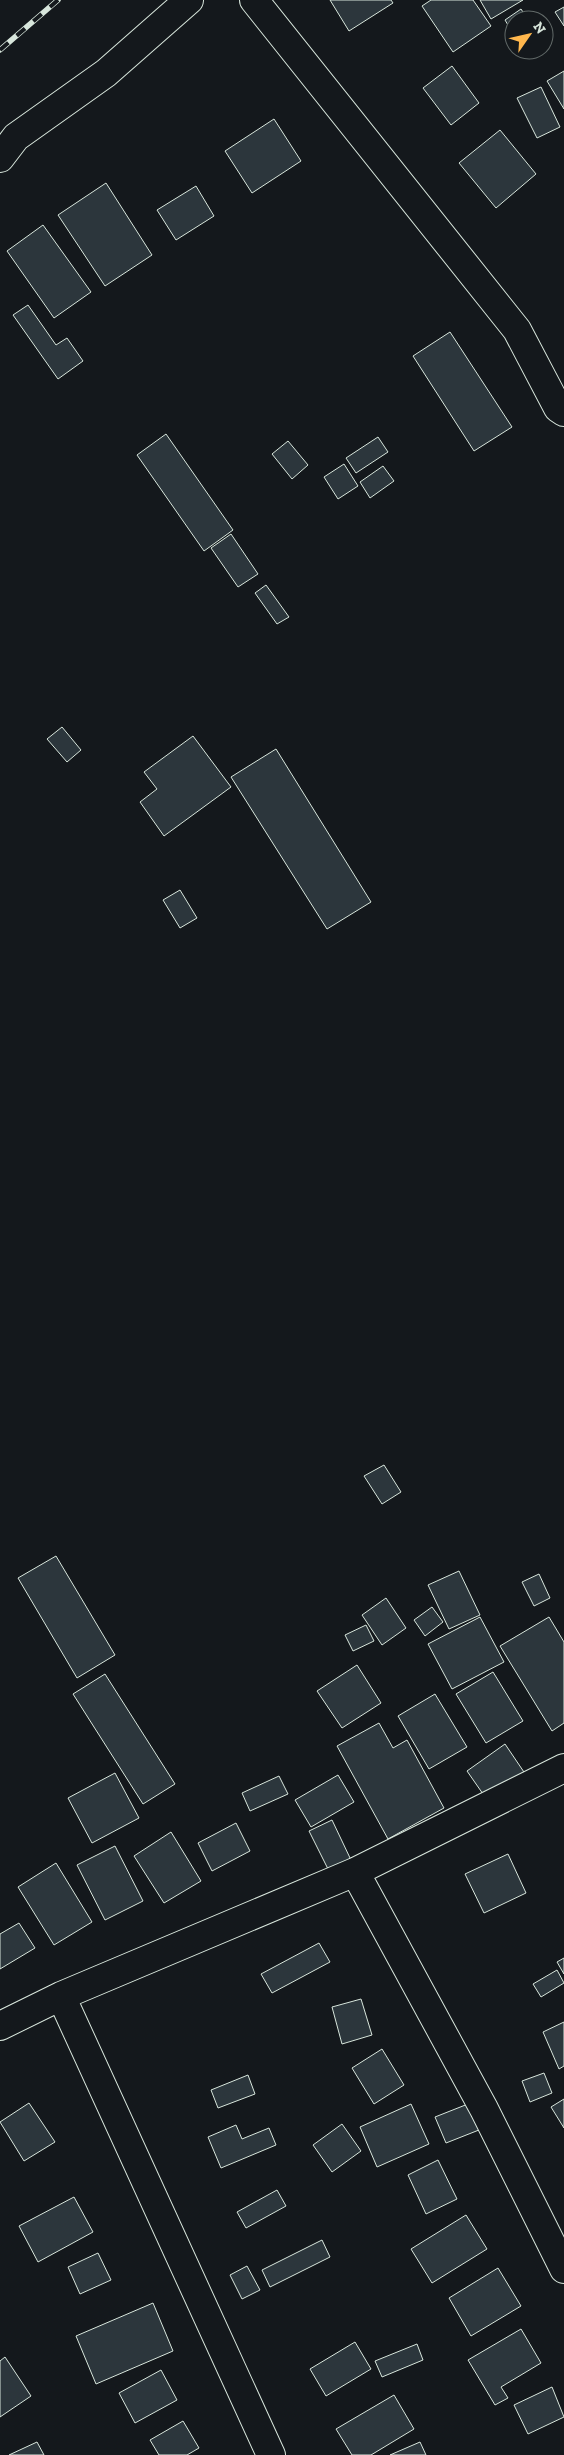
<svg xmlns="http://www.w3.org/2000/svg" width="564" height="2455" font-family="'Zilla Slab',serif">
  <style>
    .building { fill: #2c363c; stroke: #d8e6dc }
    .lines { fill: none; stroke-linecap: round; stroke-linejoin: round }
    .minor-casing { stroke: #d8e6dc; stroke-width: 30 }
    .minor { stroke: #14181c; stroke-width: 28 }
    .rail-casing { stroke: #d8e6dc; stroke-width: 5.5 }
    .rail { stroke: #14181c; stroke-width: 4; stroke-dasharray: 11; stroke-linecap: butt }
  </style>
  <rect width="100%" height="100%" fill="#14181c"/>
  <path class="building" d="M330 0H391L393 3 349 31Z
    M431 0H473L491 26 453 52 422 6Z
    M480 0H523L491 19Z
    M564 7V26L555 12Z
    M521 9 528 20H514V35L505 20Z
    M452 66 479 103 451 125 423 88Z
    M564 71V109L547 81Z
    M541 87 560 127 537 138 517 98Z
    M274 119 301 161 252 193 225 151Z
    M500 130 536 174 496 208 459 163Z
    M106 183 152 255 105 286 58 215Z
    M196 186 214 216 176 240 157 210Z
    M43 225 91 292 54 318 7 251Z
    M28 305 56 345 67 338 83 361 58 379 13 315Z
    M450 332 512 427 474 451 413 356Z
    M166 434 233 530 204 551 137 455Z
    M378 437 388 452 356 473 346 458Z
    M288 441 308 465 292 479 272 454Z
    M344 464 358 486 338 499 324 477Z
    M383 466 394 481 370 498 360 482Z
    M231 534 258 574 238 587 211 548Z
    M266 585 289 617 277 624 255 593Z
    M62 727 81 750 67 762 47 739Z
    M193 736 231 787 164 836 140 802 157 789 144 772Z
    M276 749 371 902 327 929 231 777Z
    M180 890 197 918 180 928 163 900Z
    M384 1465 401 1492 382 1504 364 1476Z
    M56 1556 115 1655 77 1678 18 1578Z
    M459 1571 480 1615 449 1629 428 1585Z
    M539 1574 550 1598 534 1606 522 1582Z
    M386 1598 406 1628 382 1645 362 1615Z
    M432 1607 443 1622 425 1636 414 1620Z
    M480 1617 504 1662 452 1689 428 1644Z
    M549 1617 564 1642V1723L552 1731 500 1646Z
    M366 1625 374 1641 353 1651 345 1635Z
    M357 1665 381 1703 342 1728 317 1691Z
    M493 1672 523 1721 486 1743 456 1694Z
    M105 1674 175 1784 143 1804 73 1694Z
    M435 1694 467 1747 429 1769 398 1716Z
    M379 1723 393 1748 407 1740 444 1808 388 1839 337 1746Z
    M505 1744 528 1778 490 1804 467 1771Z
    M115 1773 139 1818 92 1843 68 1798Z
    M338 1775 354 1802 311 1827 295 1800Z
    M279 1776 288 1794 250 1811 242 1793Z
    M332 1820 351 1860 329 1871 309 1831Z
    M236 1823 250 1851 212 1871 198 1843Z
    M171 1832 201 1881 164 1903 134 1856Z
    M115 1846 143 1901 105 1920 77 1865Z
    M508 1854 526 1893 484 1913 465 1874Z
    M56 1863 92 1922 54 1945 18 1887Z
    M19 1923 35 1948 0 1969V1934Z
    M319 1943 330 1962 272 1993 261 1974Z
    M564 1958V1974L557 1962Z
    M557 1970 564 1983 541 1997 533 1984Z
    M361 1999 372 2035 342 2044 332 2007Z
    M564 2022V2066L559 2069 543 2032Z
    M382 2049 404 2085 374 2104 352 2068Z
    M544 2073 552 2093 530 2102 522 2081Z
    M248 2075 255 2094 218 2108 211 2090Z
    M564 2099V2128L551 2107Z
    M473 2102 484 2128 446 2143 435 2117Z
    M29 2103 55 2142 24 2161 0 2122Z
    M411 2104 429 2144 377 2167 360 2127Z
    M342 2124 361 2151 332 2172 313 2145Z
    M236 2125 242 2139 269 2128 276 2145 221 2168 208 2137Z
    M438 2160 457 2199 426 2214 408 2175Z
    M277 2190 286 2206 246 2228 237 2212Z
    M74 2197 93 2232 38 2262 19 2226Z
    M466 2215 487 2249 432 2283 411 2249Z
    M322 2240 330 2257 270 2287 262 2270Z
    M98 2253 111 2280 80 2294 68 2267Z
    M247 2266 260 2290 242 2299 230 2275Z
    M498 2268 521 2306 471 2336 449 2298Z
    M153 2303 173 2351 96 2384 76 2336Z
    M521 2329 541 2363 501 2387 508 2398 495 2405 468 2360Z
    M355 2342 371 2369 326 2396 310 2369Z
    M417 2344 423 2360 382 2377 375 2361Z
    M5 2357 31 2396 0 2417V2361Z
    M161 2370 177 2400 135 2423 119 2393Z
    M552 2387 564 2417 528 2434 514 2405Z
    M394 2395 414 2429 371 2455H352L336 2429Z
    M183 2421 199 2448 187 2455H159L150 2440Z
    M37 2442 44 2455H9Z
    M420 2442 426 2455H390Z"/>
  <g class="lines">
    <defs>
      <path id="minor" d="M254 0 517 330 558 408 564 412
        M0 158 16 137 106 73 189 0
        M355 1872 484 2109 564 2269
        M61 1996 271 2455
        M0 2026 61 1996 355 1872 564 1768"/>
    </defs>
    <use href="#minor" class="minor-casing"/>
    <use href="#minor" class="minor"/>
    <defs>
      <path id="rail" d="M0 50 58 0"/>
    </defs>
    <use href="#rail" class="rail-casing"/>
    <use href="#rail" class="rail"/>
  </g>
  <g transform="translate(529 35) rotate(56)"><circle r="24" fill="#14181c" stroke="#626a69"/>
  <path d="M0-4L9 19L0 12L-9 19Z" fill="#ffb74d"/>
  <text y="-8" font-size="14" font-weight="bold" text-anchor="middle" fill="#d8e6dc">N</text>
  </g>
</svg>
